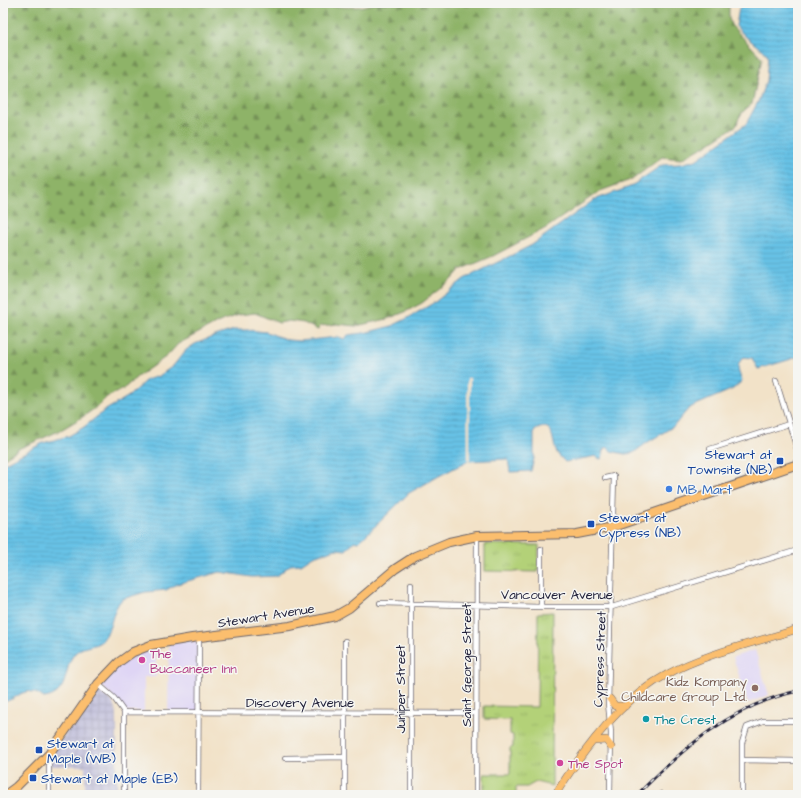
<svg xmlns="http://www.w3.org/2000/svg" width="801" height="798" font-family="'Architects Daughter',sans-serif">
  <style>
    .built { fill: #dfd5f5 }
    .industrial { fill: url(#industrial-grid) }
    .forest { fill: url(#forest-firs); stroke: #586a52 }
    .park { fill: url(#park-tufts); stroke: #6a7a5a }
    .water { fill: url(#water-rules); stroke: #457290 }
    .pier { fill: #f2e2c8 }
    .lines { fill: none; stroke-linecap: round; stroke-linejoin: round }
    .street-casing { stroke: #6b656c; stroke-width: 6 }
    .primary-casing { stroke: #6b656c; stroke-width: 8 }
    .highway-casing { stroke: #6b656c; stroke-width: 10 }
    .street { stroke: #fff; stroke-width: 4.5 }
    .primary { stroke: #fbbe6e; stroke-width: 7 }
    .highway { stroke: #fbbe6e; stroke-width: 8 }
    .rail-casing { stroke: #22223b; stroke-width: 3 }
    .rail { stroke: #f6f6f2; stroke-width: 1.5; stroke-dasharray: 4.5; stroke-linecap: butt }
    .transit-dot { fill: #1a4fb4; stroke: #f6f6f2; stroke-width: 1.5 }
    .shop-dot { fill: #3f7fe0; stroke: #f6f6f2; stroke-width: 1.5 }
    .hotel-dot { fill: #d1479c; stroke: #f6f6f2; stroke-width: 1.5 }
    .education-dot { fill: #8d6e63; stroke: #f6f6f2; stroke-width: 1.5 }
    .culture-dot { fill: #0f9aa8; stroke: #f6f6f2; stroke-width: 1.5 }
    .labels { text-anchor: middle; stroke-width: 3; stroke-linejoin: round; paint-order: stroke }
    .transit-label { font-size: 13px; fill: #164399; stroke: #f6f6f2; text-anchor: start }
    .shop-label { font-size: 13px; fill: #366cbe; stroke: #f6f6f2; text-anchor: start }
    .street-label { font-size: 13px; fill: #22223b; stroke: #f6f6f2 }
    .hotel-label { font-size: 13px; fill: #b23c85; stroke: #f6f6f2; text-anchor: start }
    .education-label { font-size: 13px; fill: #785e54; stroke: #f6f6f2; text-anchor: end }
    .culture-label { font-size: 13px; fill: #0d838f; stroke: #f6f6f2; text-anchor: start }
  </style>
  <defs>
    <pattern id="industrial-grid" width="8" height="8" patternUnits="userSpaceOnUse"><rect width="8" height="8" fill="#c3c1db"/><path d="M0 4h8M4 0v8" fill="none" stroke="#a7a6bd"/></pattern>
    <pattern id="forest-firs" width="22" height="20" patternUnits="userSpaceOnUse"><rect width="22" height="20" fill="#8eb368"/><path d="M5 1l3.5 6h-7zM16 11l3.5 6h-7z" fill="#749157"/></pattern>
    <pattern id="park-tufts" width="24" height="20" patternUnits="userSpaceOnUse"><rect width="24" height="20" fill="#b3d178"/><path d="M3 7l-1-3M5 7V3M7 7l1-3M15 17l-1-3M17 17v-4M19 17l1-3" fill="none" stroke="#9ab369"/></pattern>
    <pattern id="water-rules" width="6" height="5" patternUnits="userSpaceOnUse"><rect width="6" height="5" fill="#68c2e6"/><path d="M0 2.5h6" fill="none" stroke="#5aa6c6"/></pattern>
  </defs>
  <rect width="100%" height="100%" fill="#f6f6f2"/>
  <filter id="ink" filterUnits="userSpaceOnUse"><feTurbulence type="fractalNoise" baseFrequency=".025" numOctaves="2"/><feDisplacementMap in="SourceGraphic" scale="8" xChannelSelector="R" yChannelSelector="G"/><feConvolveMatrix kernelMatrix="1 2 1 2 8 2 1 2 1" color-interpolation-filters="sRGB"/></filter>
  <filter id="wash" filterUnits="userSpaceOnUse"><feTurbulence type="fractalNoise" baseFrequency=".012" numOctaves="4" result="noise"/><feDisplacementMap in="SourceGraphic" scale="16" xChannelSelector="R" yChannelSelector="G"/><feGaussianBlur stdDeviation="0.9" result="paint"/><feColorMatrix in="noise" values="0 0 0 0 0 0 0 0 0 0 0 0 0 0 0 0 0 1.4 0 .05"/><feComposite in="paint" operator="in"/></filter>
  <g filter="url(#wash)">
    <rect width="100%" height="100%" fill="#f2e2c8"/>
    <path class="built" d="M199 638 198 712 168 711 169 643Z
      M156 645V677H144V711H125L100 684 120 662Z
      M755 650 769 695 748 703 733 657Z"/>
    <path class="industrial" d="M98 691 112 701 117 714V795H73L85 794V766H50V754Z"/>
    <path class="forest" d="M3 3H324C342 9 358 8 377 3H729V18L731 25 762 58 752 104C746 108 737 117 737 125L705 146 681 159 662 157 633 179 600 191 546 228 493 256 460 270 451 280 422 303 405 312 387 319 356 326 337 324 320 326 318 330 304 323 289 321 279 323 255 313 239 315 219 322 178 344 167 356 137 377 122 390 107 397 98 406 81 418 59 431 18 449 3 459Z"/>
    <path class="park" d="M485 544 539 545 538 572 485 571Z
      M553 612 552 786 536 782 527 787H516V795H484V774H510V748L513 747V735L510 734V720L484 719V706L537 707 538 613Z"/>
    <path class="water" d="M751 3H798V357L758 369 752 358 744 357C735 365 738 370 742 381L733 389 689 408 674 426 648 442 633 453 625 454 611 451 607 447 604 450 602 458 600 459 596 456 565 462C562 459 559 456 557 453 551 441 555 418 534 431V458L531 471 510 472 508 459 468 461 439 476 409 493 359 542 354 541 346 550 336 549 313 556 301 564 290 565 277 576 252 577 220 572 177 584 166 590 145 592 122 599C111 611 113 626 104 638 98 648 84 644 75 653 62 668 71 694 44 698 23 683 22 698 3 702V464L43 443 69 436 84 427 104 411 129 396 146 380 159 376 173 366 186 350 195 344 215 336 234 330H249L266 332 288 340 300 341 339 337 344 339 348 335 364 333 392 326 408 318 435 302 464 279 532 245 594 200 630 187 662 165 681 164 696 160 746 124 758 102 766 81 768 55C757 45 745 38 736 26L739 8Z"/>
    <path class="pier" d="M467 378H470V461H468Z"/>
  </g>
  <g filter="url(#ink)">
    <g class="lines">
      <defs>
        <path id="street" d="M776 381 798 452
          M710 449 789 424
          M605 478 614 476 608 703 611 733 610 795
          M541 549V607
          M380 603 541 607H612L798 550
          M98 684 114 698 124 712V795
          M124 712 476 713
          M49 754V795
          M285 758 345 757
          M742 760 798 761
          M198 795 199 637
          M345 795V641
          M411 795V584
          M476 795 477 536
          M660 795 661 794
          M742 795V743L747 727 763 721H798"/>
        <path id="primary" d="M610 699 615 706H625
          M594 741 606 740 611 747
          M555 795C582 752 621 699 666 675 703 654 757 642 798 629"/>
        <path id="highway" d="M5 795 16 787 49 754 98 684 119 662 133 652 151 645 192 638 290 626 335 616 349 608 395 569 415 556 449 542 477 536 577 534 613 527 798 464"/>
      </defs>
      <use href="#street" class="street-casing"/>
      <use href="#primary" class="primary-casing"/>
      <use href="#highway" class="highway-casing"/>
      <use href="#street" class="street"/>
      <use href="#primary" class="primary"/>
      <use href="#highway" class="highway"/>
      <defs>
        <path id="rail" d="M637 795C683 748 732 705 798 691"/>
      </defs>
      <use href="#rail" class="rail-casing"/>
      <use href="#rail" class="rail"/>
    </g>
  </g>
  <g class="transit-dot">
    <rect x="776" y="457" width="8" height="8" rx="2"/>
    <rect x="587" y="520" width="8" height="8" rx="2"/>
    <rect x="35" y="746" width="8" height="8" rx="2"/>
    <rect x="29" y="774" width="8" height="8" rx="2"/>
  </g>
  <circle class="shop-dot" cx="669" cy="489" r="4"/>
  <g class="hotel-dot">
    <circle cx="142" cy="660" r="4"/>
    <circle cx="560" cy="763" r="4"/>
  </g>
  <circle class="education-dot" cx="755" cy="688" r="4"/>
  <circle class="culture-dot" cx="646" cy="719" r="4"/>
  <g class="labels">
    <g class="transit-label">
      <text x="772" y="459" text-anchor="end">Stewart at<tspan x="772" dy="15">Townsite (NB)</tspan></text>
      <text x="599" y="522">Stewart at<tspan x="599" dy="15">Cypress (NB)</tspan></text>
      <text x="47" y="748">Stewart at<tspan x="47" dy="15">Maple (WB)</tspan></text>
      <text x="41" y="783">Stewart at Maple (EB)</text>
    </g>
    <g class="shop-label">
      <text x="677" y="494">MB Mart</text>
    </g>
    <g class="street-label">
      <text x="557" y="599">Vancouver Avenue</text>
      <text transform="translate(266 615) rotate(-9)" y="5">Stewart Avenue</text>
      <text transform="translate(599 659) rotate(-88)" y="5">Cypress Street</text>
      <text transform="translate(466 665) rotate(-90)" y="5">Saint George Street</text>
      <text transform="translate(400 689) rotate(-90)" y="5">Juniper Street</text>
      <text x="300" y="707">Discovery Avenue</text>
    </g>
    <g class="hotel-label">
      <text x="150" y="658">The<tspan x="150" dy="15">Buccaneer Inn</tspan></text>
      <text x="568" y="768">The Spot</text>
    </g>
    <g class="education-label">
      <text x="747" y="686">Kidz Kompany<tspan x="747" dy="15">Childcare Group Ltd.</tspan></text>
    </g>
    <g class="culture-label">
      <text x="654" y="724">The Crest</text>
    </g>
  </g>
  <rect width="801" height="798" fill="none" stroke="#f6f6f2" stroke-width="16"/>
</svg>
